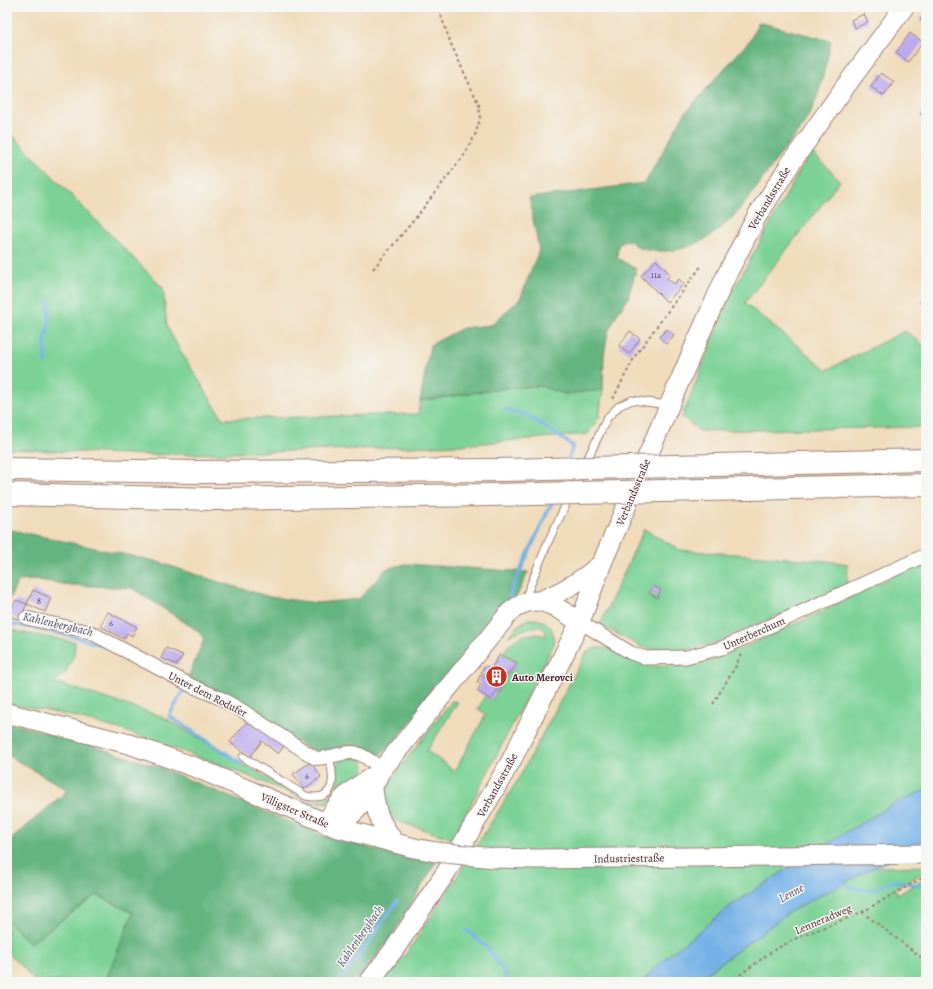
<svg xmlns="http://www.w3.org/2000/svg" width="933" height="989" font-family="Alegreya,serif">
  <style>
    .green { fill: #7bd296; stroke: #627860 }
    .forest { fill: #64b47f; stroke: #576a55 }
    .water { fill: #75b1e7; stroke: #606889 }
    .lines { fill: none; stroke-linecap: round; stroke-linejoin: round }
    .stream { stroke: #75b1e7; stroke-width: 3.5 }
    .building { fill: #bcaaef }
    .lane-casing { stroke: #9d7e73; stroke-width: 9 }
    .street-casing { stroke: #9d7e73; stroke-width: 15 }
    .secondary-casing { stroke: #9d7e73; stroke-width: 21 }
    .highway-casing { stroke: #9d7e73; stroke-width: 24 }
    .path { stroke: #9d7e73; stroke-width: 2; stroke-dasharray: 3 3; stroke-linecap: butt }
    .lane { stroke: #fff; stroke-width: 7 }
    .street { stroke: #fff; stroke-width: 13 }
    .secondary { stroke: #fff; stroke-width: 19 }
    .highway { stroke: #fff; stroke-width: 22 }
    .secondary-bridge-casing { stroke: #9d7e73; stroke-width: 21; stroke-linecap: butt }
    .highway-bridge-casing { stroke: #9d7e73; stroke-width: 24; stroke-linecap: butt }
    .secondary-bridge { stroke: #fff; stroke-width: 19 }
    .highway-bridge { stroke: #fff; stroke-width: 22 }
    .labels { text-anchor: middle; stroke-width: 3; stroke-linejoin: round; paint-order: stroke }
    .number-label { font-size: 9px; fill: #66425c }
    .street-label { font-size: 11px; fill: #4a1f2b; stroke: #f6f6f2 }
    .poi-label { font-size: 11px; font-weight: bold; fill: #4a1f2b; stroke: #f6f6f2; text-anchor: start }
    .water-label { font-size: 12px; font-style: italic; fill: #59526d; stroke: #f6f6f2 }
  </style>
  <rect width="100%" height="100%" fill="#f6f6f2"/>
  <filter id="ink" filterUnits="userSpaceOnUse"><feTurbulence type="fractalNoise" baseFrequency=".025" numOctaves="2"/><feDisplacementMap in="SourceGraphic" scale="8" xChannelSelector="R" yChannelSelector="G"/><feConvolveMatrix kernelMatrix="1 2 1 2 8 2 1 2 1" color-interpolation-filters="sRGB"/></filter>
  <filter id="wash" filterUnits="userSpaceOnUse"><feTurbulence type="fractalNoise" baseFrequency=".012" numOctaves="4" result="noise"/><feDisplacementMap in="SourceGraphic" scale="16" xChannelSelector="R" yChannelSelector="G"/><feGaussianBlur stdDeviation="0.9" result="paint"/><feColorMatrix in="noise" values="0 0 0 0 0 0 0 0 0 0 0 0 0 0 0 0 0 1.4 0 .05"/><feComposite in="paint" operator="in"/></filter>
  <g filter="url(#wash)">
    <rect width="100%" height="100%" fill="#f0dcbb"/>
    <path class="green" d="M7 127 11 134 163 288 167 327 184 357 223 419 418 414 420 401 507 388 540 386 565 394 603 390 599 417 588 434 461 445 300 451 150 455 7 449Z
      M811 151 840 181 745 303 827 370 905 331 926 347V427L700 431 682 417 732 292Z
      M644 529 680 550 828 561 848 564 847 585 713 644 684 650 660 651 640 646 600 625Z
      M926 560V790L897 802 821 847 732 905 662 961 642 982H382L406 954 445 896 519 778 586 653 595 648H610L625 657 647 666H677L710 661 755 642 816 614Z
      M528 619C546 618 557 628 553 646L453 839 394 820C388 811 383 802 386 791 388 784 395 777 399 770 416 746 434 724 452 701L458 702 427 751 455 771 486 714 478 709 485 696 492 700 511 669 513 670 517 664 502 655C512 638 526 630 546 636 547 617 516 633 508 636L520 624Z
      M7 628 23 633 75 642 74 655 65 674 54 682 161 716 302 798C312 801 320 803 329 797 348 785 329 769 341 758L361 759C362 762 364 764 364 768 363 776 336 799 328 802 322 804 315 802 309 801L227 767 122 730 71 716 7 703Z
      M926 866V871L895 889 898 895 926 877V982H695L791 911 874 867Z
      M97 895 133 913 105 982H36L23 967 7 953V921L30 943Z"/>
    <path class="forest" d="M758 22 831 41C825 66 821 94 808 117 799 133 785 148 774 163 747 201 719 247 667 251 659 251 648 251 640 248 636 246 632 242 628 240L618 245 617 258 636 269 628 298 617 314 608 332 604 355 603 390 565 394 540 386 507 388 420 401 430 345 463 328 491 325 520 299 539 250 529 198 645 183 684 114 751 39Z
      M7 529 155 561 219 582 270 597 317 603 359 599 386 569 406 564 528 572 517 596 392 744C386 750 382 756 373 757H323L187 680 204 639 198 631 132 588 70 585 38 580 18 581 7 604Z
      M7 722 77 741 156 766 321 835 400 856 436 862 389 940 356 982H105L133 913 97 895 30 943 7 921V843L68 790 7 755Z"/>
    <path class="water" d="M926 790V845L874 867 791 911 695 982H642L662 961 732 905 821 847 897 802Z"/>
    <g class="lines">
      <path class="stream" d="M46 363 45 341 49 321 48 302
        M504 409 529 416 573 446 568 460
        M510 598 511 591 552 502
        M7 623 76 637 101 645
        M182 687 185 688 169 716 241 763
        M838 883 861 890H872L894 881 926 886
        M466 930 488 948 510 982
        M339 982 361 953 397 901"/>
    </g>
    <g id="blocks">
      <path class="building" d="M926 12V25L920 20Z
        M864 14 868 22 855 28 851 20Z
        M910 33 923 42 908 62 896 53Z
        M881 73 894 82 884 96 871 87Z
        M926 106V119L920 114Z
        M656 260 670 274 667 278 674 284 679 279 684 284 667 302 641 276Z
        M926 296V306L925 307 920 302Z
        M667 329 674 335 666 344 659 337Z
        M630 331 640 339 629 354 619 346Z
        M654 586 661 590 657 598 649 593Z
        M33 590 51 598 45 612 27 604Z
        M16 600 27 604 19 620 8 615Z
        M108 612 137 627 132 636 127 633 124 639 100 626Z
        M166 648 183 655 177 665 161 658Z
        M500 654 517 663 513 670 511 669 491 700 477 691 481 684 477 682 480 675 485 678 487 675 481 672 483 668 487 666 491 669Z
        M250 718 284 746 278 754 262 741 250 757 230 742Z
        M311 762 321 777 304 789 293 774Z"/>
    </g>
  </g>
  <g filter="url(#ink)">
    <use href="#blocks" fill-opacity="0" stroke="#9d7e73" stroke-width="1"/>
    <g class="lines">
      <defs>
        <path id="lane" d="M524 601 548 542 607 418 619 406 632 400 668 405
          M243 757 306 796C336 802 335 779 329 758"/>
        <path id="street" d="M26 618 90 632 192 686 220 698 243 711 315 758C329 760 343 750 356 753 365 755 375 764 383 770
          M580 622 631 653 646 658 686 657 722 648 926 555"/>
        <path id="secondary" d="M542 600C564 591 583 580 601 564
          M7 713 129 744 197 768 335 827 414 848 436 852
          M373 789C376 815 380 822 395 843
          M327 824C336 799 357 786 379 773
          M335 827C357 815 370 795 380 772L509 613C536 589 554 606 580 622
          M369 982 395 948 447 871 511 761 580 622 602 563 696 343 727 274 757 216 791 163 842 91 904 7"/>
        <path id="highway" d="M7 469 199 472 498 470
          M7 494 215 499 489 495"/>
      </defs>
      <use href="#lane" class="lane-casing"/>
      <use href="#street" class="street-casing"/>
      <use href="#secondary" class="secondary-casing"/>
      <use href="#highway" class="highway-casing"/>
      <path class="path" d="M373 269 414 220 465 154 476 133 480 118 479 105 451 44 438 7
        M613 399 635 356 702 265
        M713 704 737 664 741 654
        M862 912 926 961
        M730 982 774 950 797 938 862 912 926 876"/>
      <use href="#lane" class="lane"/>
      <use href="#street" class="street"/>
      <use href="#secondary" class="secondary"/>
      <use href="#highway" class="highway"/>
      <defs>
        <path id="secondary-bridge" d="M436 852 494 858 536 859 926 854"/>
        <path id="highway-bridge" d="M498 470 926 460
          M489 495 926 485"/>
      </defs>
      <use href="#secondary-bridge" class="secondary-bridge-casing"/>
      <use href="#highway-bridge" class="highway-bridge-casing"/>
      <use href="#secondary-bridge" class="secondary-bridge"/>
      <use href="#highway-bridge" class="highway-bridge"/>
    </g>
  </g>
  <defs>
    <symbol id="building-disc" viewBox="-11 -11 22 22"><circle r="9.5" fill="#c8321e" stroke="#f6f6f2"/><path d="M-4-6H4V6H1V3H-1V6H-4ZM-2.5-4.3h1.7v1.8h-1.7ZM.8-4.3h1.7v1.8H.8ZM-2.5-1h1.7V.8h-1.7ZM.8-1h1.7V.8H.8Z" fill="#fff"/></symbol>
  </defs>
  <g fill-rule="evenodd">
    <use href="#building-disc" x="484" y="664" width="25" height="25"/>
  </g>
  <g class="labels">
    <g class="number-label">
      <text x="656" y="278">11a</text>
      <text x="39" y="604">8</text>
      <text x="111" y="626">6</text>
      <text x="307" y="779">6</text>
    </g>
    <g class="street-label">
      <text transform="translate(769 198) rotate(-59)" y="4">Verbandsstraße</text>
      <text transform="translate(633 492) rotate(-67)" y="4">Verbandsstraße</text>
      <text transform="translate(754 633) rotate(-24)" y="4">Unterberchum</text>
      <text transform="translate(208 694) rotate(27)" y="4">Unter dem Rodufer</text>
      <text transform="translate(497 785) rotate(-61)" y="4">Verbandsstraße</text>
      <text transform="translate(295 810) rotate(23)" y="4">Villigster Straße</text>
      <text transform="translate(629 858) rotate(-1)" y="4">Industriestraße</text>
      <text transform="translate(823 919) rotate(-23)" y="4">Lenneradweg</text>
    </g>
    <g class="poi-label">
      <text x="512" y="681">Auto Merovci</text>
    </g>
    <g class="water-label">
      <text transform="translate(58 624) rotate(13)" y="4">Kahlenbergbach</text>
      <text transform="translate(791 893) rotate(-28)" y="4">Lenne</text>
      <text transform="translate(360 936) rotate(-55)" y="4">Kahlenbergbach</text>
    </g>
  </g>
  <rect width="933" height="989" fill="none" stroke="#f6f6f2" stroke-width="24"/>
</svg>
